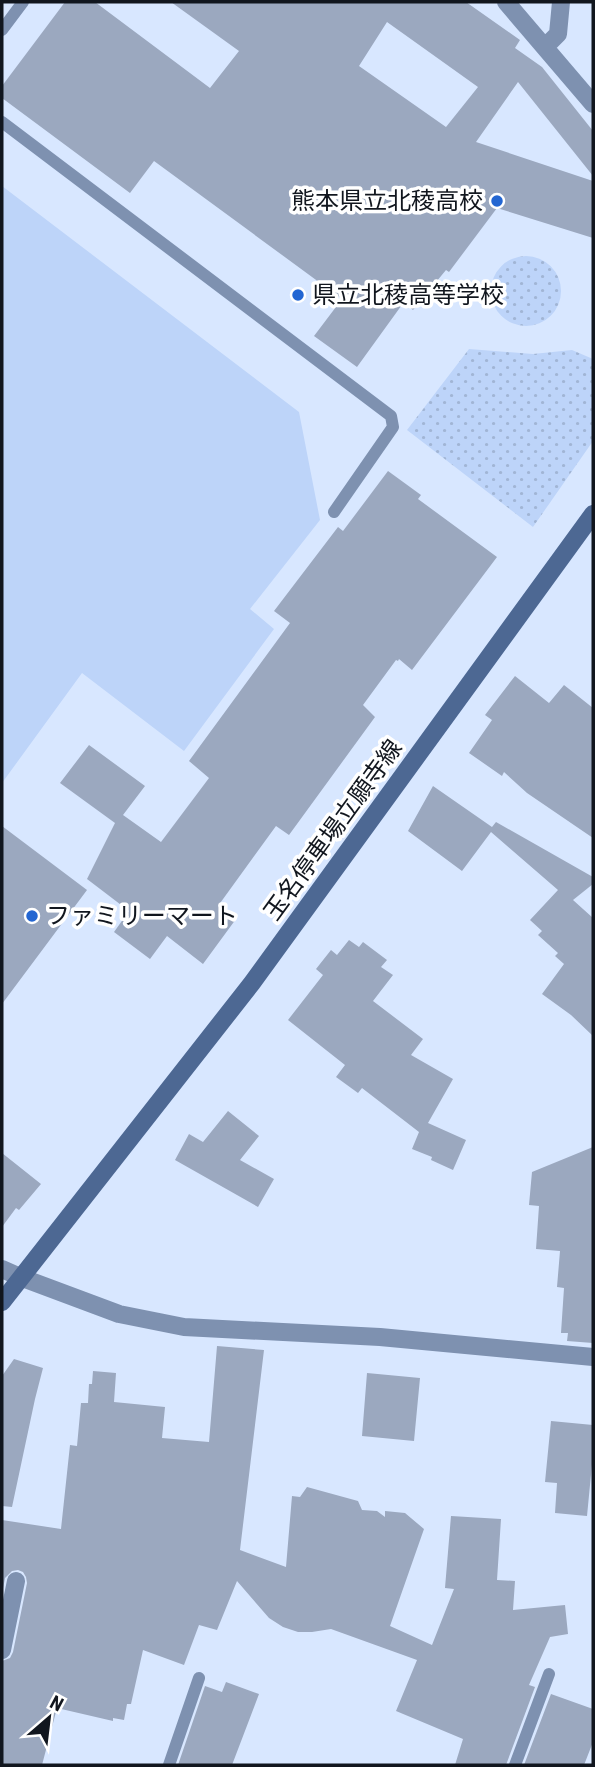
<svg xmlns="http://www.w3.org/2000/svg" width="595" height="1767" font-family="'Roboto Condensed','Noto Sans JP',sans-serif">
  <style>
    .grass { fill: url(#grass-dots) }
    .pitch { fill: #bdd4f9 }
    .building { fill: #9ba8bf; fill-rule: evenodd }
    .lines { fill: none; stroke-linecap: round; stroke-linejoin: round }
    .service { stroke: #7e91b0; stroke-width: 12 }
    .minor { stroke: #7e91b0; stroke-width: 18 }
    .secondary { stroke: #4d6893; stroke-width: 18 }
    .poi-dot { fill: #2366d2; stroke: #fff; stroke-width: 2.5 }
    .labels { text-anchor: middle; stroke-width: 7; stroke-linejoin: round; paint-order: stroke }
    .poi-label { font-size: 24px; fill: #11161e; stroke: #fff; text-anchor: start }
    .street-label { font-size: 24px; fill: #11161e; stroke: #fff }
  </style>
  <defs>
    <pattern id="grass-dots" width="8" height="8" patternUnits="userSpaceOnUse" patternTransform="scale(1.75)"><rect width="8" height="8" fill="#bdd4f9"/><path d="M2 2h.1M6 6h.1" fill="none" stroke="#a1b5d5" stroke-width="1.8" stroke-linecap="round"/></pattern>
  </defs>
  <rect width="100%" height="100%" fill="#d8e7ff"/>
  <path class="grass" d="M491 291a35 35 0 1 1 70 0a35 35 0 1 1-70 0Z
    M469 349 533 354 572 350 593 359V441L533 527 407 430Z"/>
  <path class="pitch" d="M2 186 299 412 320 520 250 609 274 629 184 751 82 673 2 783Z"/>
  <path class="building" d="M65 2H95L210 88 239 51 171 2H466L520 40 515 48 542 67 593 131V176L518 82 476 142 593 181V238L497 208 449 272 446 270 413 310 404 302 357 367 314 336 342 299 154 161 130 193 2 98V86ZM387 22 478 87 446 127 359 66Z
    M388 471 421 495 418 499 497 557 412 670 399 659 398 661 396 660 363 705 375 717 289 835 276 826 218 906 236 919 203 964 167 936 150 959 114 932 129 911 87 879 115 823 60 783 89 745 145 786 123 815 161 842 209 778 189 761 290 623 274 611 338 527 343 531Z
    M515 676 549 703 564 685 593 708V838L527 793 504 772 502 776 469 753 492 720 485 715Z
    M433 786 492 827 496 822 593 877V884L573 900 593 918V1036L571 1015 542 994 564 964 555 956 558 953 538 935 542 931 530 920 558 890 491 832 462 871 408 831Z
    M2 826 87 890 2 1004Z
    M349 940 359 947 363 942 387 960 381 967 393 975 373 1001 423 1039 411 1055 453 1079 428 1123 466 1140 453 1170 431 1160 432 1157 412 1149 419 1132 362 1088 358 1093 336 1077 345 1065 288 1020 323 975 316 969 331 950 337 955Z
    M228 1111 259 1136 240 1160 274 1179 258 1207 175 1160 189 1134 203 1142Z
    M593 1147V1343L567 1341 568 1333H561L564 1288 557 1287 560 1251 536 1249 539 1206 529 1205 532 1172Z
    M2 1153 41 1184 19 1210 16 1208 2 1227Z
    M217 1346 264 1350 240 1550 286 1567 292 1496 300 1497 307 1487 358 1501 362 1510 377 1511 385 1517V1511L405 1513 424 1529 390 1626 432 1645 454 1589 445 1588 451 1516 501 1519 497 1580 515 1581 513 1610 565 1605 568 1634 550 1637 529 1685 535 1687 506 1765H455L463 1739 396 1711 417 1660 331 1629 312 1632H298L283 1627 269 1618 237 1581 217 1630 199 1625 184 1665 143 1650 131 1704H127L124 1720 113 1718V1721L57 1708 42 1765H2V1661L10 1658 13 1652 27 1583 26 1577 23 1572 18 1570 12 1571 5 1578 2 1594V1520L61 1529 70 1445 77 1446 81 1403H88L89 1384H92L93 1371 116 1373 114 1402 165 1407 162 1438 209 1442Z
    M14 1359 43 1368 35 1399 12 1507 2 1506V1376Z
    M367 1373 420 1378 414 1441 362 1436Z
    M551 1421 593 1425V1454L587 1516 555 1513 557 1483 545 1482Z
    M226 1682 259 1694 232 1765H178L205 1686 222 1692Z
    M551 1694 593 1709V1742L584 1765H524Z"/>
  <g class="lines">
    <path class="service" d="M2 30 23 2
      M2 122 391 416 393 427 334 512
      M169 1765 199 1678
      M515 1765 549 1674"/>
    <path class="minor" d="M506 2 593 104
      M545 47 558 34 561 2
      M2 1269 20 1277 119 1314 184 1327 380 1337 593 1357
      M2 1650 16 1581"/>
    <path class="secondary" d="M2 1302 252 983 593 514"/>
  </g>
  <g class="poi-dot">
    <circle cx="497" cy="201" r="7"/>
    <circle cx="298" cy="295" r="7"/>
    <circle cx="32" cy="916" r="7"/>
  </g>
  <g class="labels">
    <g class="poi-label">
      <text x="483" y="209" text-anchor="end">熊本県立北稜高校</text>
      <text x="312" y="303">県立北稜高等学校</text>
      <text x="46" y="924">ファミリーマート</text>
    </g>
    <g class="street-label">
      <text transform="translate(333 830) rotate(-54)" y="8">玉名停車場立願寺線</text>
    </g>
  </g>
  <rect width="595" height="1767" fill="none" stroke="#11161e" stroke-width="7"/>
  <g transform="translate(49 1718) rotate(28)" stroke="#ffffff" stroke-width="5" paint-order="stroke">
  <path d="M0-5L12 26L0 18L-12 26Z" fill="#11161e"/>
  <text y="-10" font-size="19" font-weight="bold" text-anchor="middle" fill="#11161e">N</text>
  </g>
</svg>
